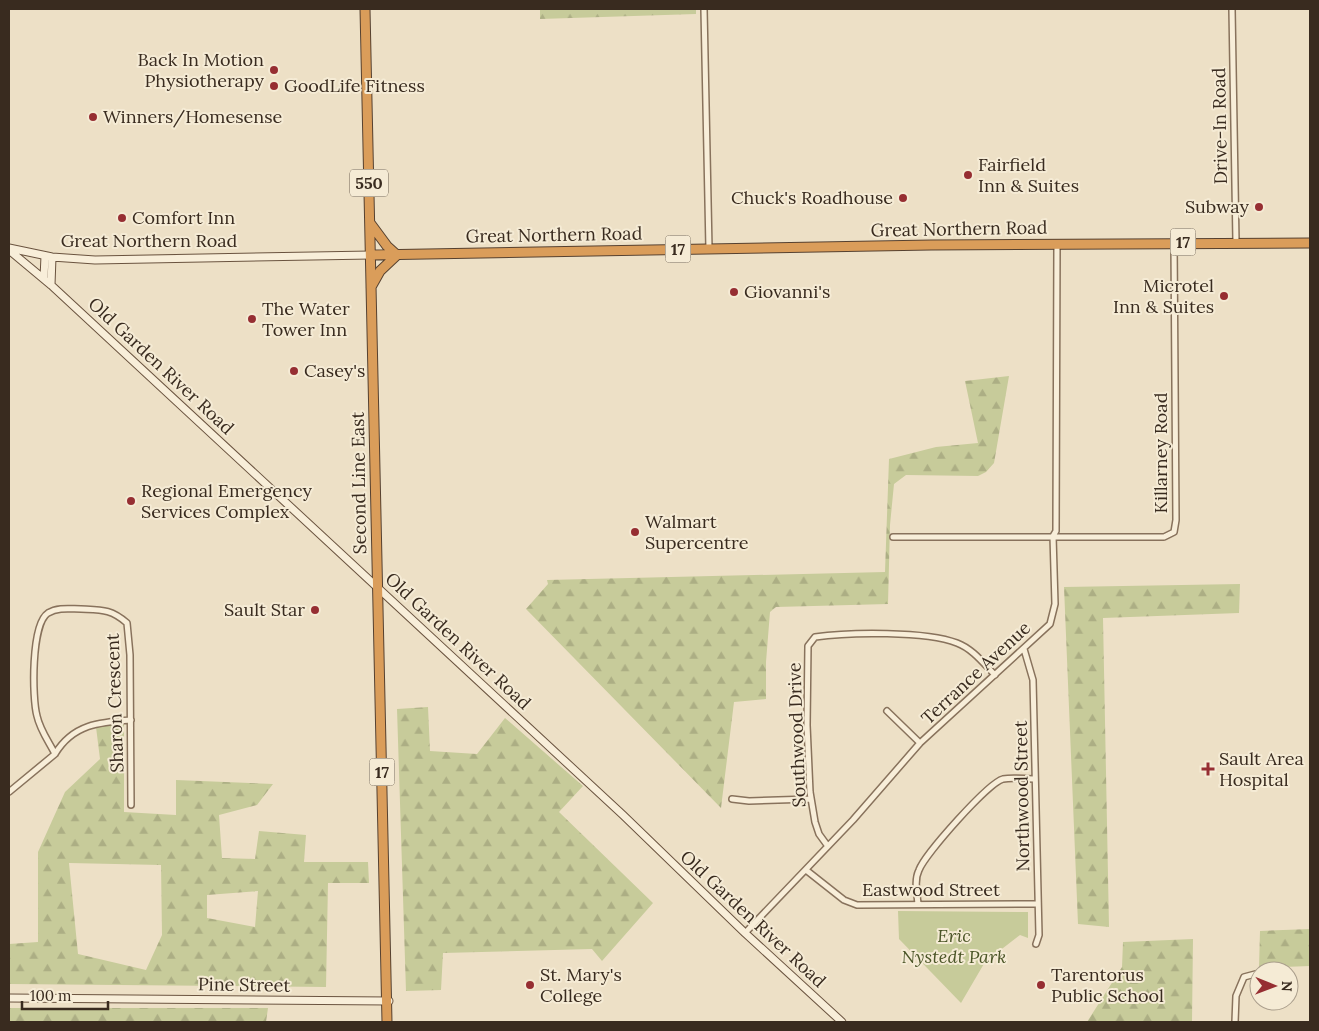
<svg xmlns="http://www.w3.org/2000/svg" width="1319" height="1031" font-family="Lora,serif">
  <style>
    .forest { fill: url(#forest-firs); fill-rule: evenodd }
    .park { fill: #c7cb9a }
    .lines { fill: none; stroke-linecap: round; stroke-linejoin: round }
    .street-casing { stroke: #88725c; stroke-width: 8 }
    .secondary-casing { stroke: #6a533f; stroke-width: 9 }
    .highway-casing { stroke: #564130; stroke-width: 11 }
    .street { stroke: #f8eed9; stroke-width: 5 }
    .secondary { stroke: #f8eed9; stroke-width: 7 }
    .highway { stroke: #da9d5a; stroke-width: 9 }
    .poi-dot { fill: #962e32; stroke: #f5ebd5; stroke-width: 2 }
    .labels { text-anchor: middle; stroke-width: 4; stroke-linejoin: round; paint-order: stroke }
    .shield { fill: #f5ebd5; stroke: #716556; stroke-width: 1 }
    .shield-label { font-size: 16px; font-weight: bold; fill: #392b1f }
    .poi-label { font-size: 18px; fill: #392b1f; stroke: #f5ebd5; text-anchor: start }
    .street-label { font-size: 18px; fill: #392b1f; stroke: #f5ebd5 }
    .park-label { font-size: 18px; font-style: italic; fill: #4b5527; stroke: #f5ebd5 }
  </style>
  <defs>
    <pattern id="forest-firs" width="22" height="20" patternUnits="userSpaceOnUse" patternTransform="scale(1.25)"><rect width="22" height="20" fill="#c7cb9a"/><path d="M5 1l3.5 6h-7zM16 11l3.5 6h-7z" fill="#acae84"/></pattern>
  </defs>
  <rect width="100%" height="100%" fill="#ede0c6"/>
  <path class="forest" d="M540 9H696V14L540 19Z
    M1009 376 994 463 986 472 978 476 906 475 894 484 890 525 888 604 776 607 770 612 766 662V699L734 702 721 808 526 609 548 584 547 580 885 572 889 459 936 447 978 443 965 381Z
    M1240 584 1239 613 1103 618 1109 927 1078 924 1064 587Z
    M428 707 430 751 477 754 505 718 583 786 559 812 653 903 602 961 592 949 443 953 441 990 406 991 397 709Z
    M124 723V812L176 815V780L273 784 257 805 219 815 222 858 255 859 259 831 306 835 304 862H368L369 883H328L326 987 9 984V944L38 942V852L65 792 100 759 96 727ZM69 863 161 865 162 935 146 970 78 954ZM258 891 255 927 207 918V895Z
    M1310 929V966L1259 968 1260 931Z
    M1193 939 1192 1022H1087L1122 967 1123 942Z
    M9 1008H268L266 1022H9Z"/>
  <path class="park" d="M898 911 1028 912V938L1020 935 985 962 961 1003 899 939Z"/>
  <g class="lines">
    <defs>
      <path id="street" d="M704 9 709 249
        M1232 9 1236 242
        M893 537H1164L1174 532 1176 520 1174 243
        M1024 649 1033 680 1039 935 1036 944
        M887 711 920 743
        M55 754C49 742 40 730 37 716 32 698 31 624 48 613 58 607 70 609 81 609 102 610 111 609 127 623L130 655 131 805
        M9 792 55 754C73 724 100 722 131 720
        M732 799 749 801 811 799
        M827 845 819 834 815 822 810 792 807 725 808 646 815 637C849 632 926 631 957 643 973 649 984 664 995 675
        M806 870 844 900 857 905 1037 904
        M918 904C917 893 914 880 919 870 925 854 988 783 1003 779 1013 777 1025 779 1035 779
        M745 933 853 820 920 743 1050 624 1055 604 1053 536 1056 531 1057 244
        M1235 1022 1236 996 1244 977 1259 973"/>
      <path id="secondary" d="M9 248 52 257 95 260 371 255
        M9 250 51 285 623 815 745 933 842 1022
        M44 278 45 256
        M51 285 52 257
        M9 998 389 1001"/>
      <path id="highway" d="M365 9 387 1022
        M370 223 387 246 397 255
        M371 255 931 245 1310 243
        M371 287 380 271 397 255"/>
    </defs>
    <use href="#street" class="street-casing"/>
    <use href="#secondary" class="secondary-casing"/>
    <use href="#highway" class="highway-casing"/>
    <use href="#street" class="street"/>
    <use href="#secondary" class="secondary"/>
    <use href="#highway" class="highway"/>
  </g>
  <g class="poi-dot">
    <circle cx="274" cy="70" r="5"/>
    <circle cx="274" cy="86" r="5"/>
    <circle cx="93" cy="117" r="5"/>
    <circle cx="968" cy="175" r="5"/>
    <circle cx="903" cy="198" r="5"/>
    <circle cx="1259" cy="207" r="5"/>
    <circle cx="122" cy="218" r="5"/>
    <circle cx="734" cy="292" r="5"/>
    <circle cx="1224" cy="296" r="5"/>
    <circle cx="252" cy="319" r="5"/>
    <circle cx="294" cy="371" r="5"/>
    <circle cx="131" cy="501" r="5"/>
    <circle cx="635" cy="532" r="5"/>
    <circle cx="315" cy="610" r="5"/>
    <path d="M1205.5 761.5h5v5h5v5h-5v5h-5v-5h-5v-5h5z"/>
    <circle cx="530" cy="985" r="5"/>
    <circle cx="1041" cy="985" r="5"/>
  </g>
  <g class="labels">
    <g class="shield">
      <rect x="350" y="169.5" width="38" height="27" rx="4"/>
      <rect x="1170.5" y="228.5" width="25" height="27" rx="4"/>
      <rect x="665.5" y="235.5" width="25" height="27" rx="4"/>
      <rect x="369.5" y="758.5" width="25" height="27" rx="4"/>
    </g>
    <g class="shield-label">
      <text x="369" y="189">550</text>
      <text x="1183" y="248">17</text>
      <text x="678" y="255">17</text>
      <text x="382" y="778">17</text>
    </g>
    <g class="poi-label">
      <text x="264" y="66" text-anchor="end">Back In Motion<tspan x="264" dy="21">Physiotherapy</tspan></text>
      <text x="284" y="92">GoodLife Fitness</text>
      <text x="103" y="123">Winners/Homesense</text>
      <text x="978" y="171">Fairfield<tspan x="978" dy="21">Inn &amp; Suites</tspan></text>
      <text x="893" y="204" text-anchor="end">Chuck's Roadhouse</text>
      <text x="1249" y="213" text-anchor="end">Subway</text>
      <text x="132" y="224">Comfort Inn</text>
      <text x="1214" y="292" text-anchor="end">Microtel<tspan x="1214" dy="21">Inn &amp; Suites</tspan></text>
      <text x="744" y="298">Giovanni's</text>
      <text x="262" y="315">The Water<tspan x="262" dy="21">Tower Inn</tspan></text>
      <text x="304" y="377">Casey's</text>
      <text x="141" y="497">Regional Emergency<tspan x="141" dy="21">Services Complex</tspan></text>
      <text x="645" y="528">Walmart<tspan x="645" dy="21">Supercentre</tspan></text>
      <text x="305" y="616" text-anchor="end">Sault Star</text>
      <text x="1219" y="765">Sault Area<tspan x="1219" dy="21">Hospital</tspan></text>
      <text x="540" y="981">St. Mary's<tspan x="540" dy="21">College</tspan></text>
      <text x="1051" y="981">Tarentorus<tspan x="1051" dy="21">Public School</tspan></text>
    </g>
    <g class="street-label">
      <text transform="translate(1220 126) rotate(-91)" y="6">Drive-In Road</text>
      <text transform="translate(959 229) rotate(-1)" y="6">Great Northern Road</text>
      <text transform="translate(554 235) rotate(-1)" y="6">Great Northern Road</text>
      <text x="149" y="247">Great Northern Road</text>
      <text transform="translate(161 366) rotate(43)" y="6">Old Garden River Road</text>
      <text transform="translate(1161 453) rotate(-90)" y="6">Killarney Road</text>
      <text transform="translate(359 483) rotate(-91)" y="6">Second Line East</text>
      <text transform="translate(458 641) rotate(43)" y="6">Old Garden River Road</text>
      <text transform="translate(976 673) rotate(-43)" y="6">Terrance Avenue</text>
      <text transform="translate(115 703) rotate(-92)" y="6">Sharon Crescent</text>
      <text transform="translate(797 735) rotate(-92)" y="6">Southwood Drive</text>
      <text transform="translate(1022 796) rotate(-91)" y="6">Northwood Street</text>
      <text x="931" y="896">Eastwood Street</text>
      <text transform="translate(753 919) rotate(43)" y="6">Old Garden River Road</text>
      <text transform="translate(244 985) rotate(1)" y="6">Pine Street</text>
    </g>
    <g class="park-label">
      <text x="954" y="942">Eric<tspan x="954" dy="21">Nystedt Park</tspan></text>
    </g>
  </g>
  <rect width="1319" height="1031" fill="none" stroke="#392b1f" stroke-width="20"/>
  <g transform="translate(1274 986) rotate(91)"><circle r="24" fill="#f5ebd5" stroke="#aa9e8c"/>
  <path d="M0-4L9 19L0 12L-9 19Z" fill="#962e32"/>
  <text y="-8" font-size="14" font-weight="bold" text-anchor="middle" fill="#392b1f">N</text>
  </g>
  <path d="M22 1001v8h86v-8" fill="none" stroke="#392b1f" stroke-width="2.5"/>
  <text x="30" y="1001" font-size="15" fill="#392b1f" stroke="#f5ebd5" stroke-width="4" paint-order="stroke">100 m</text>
</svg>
